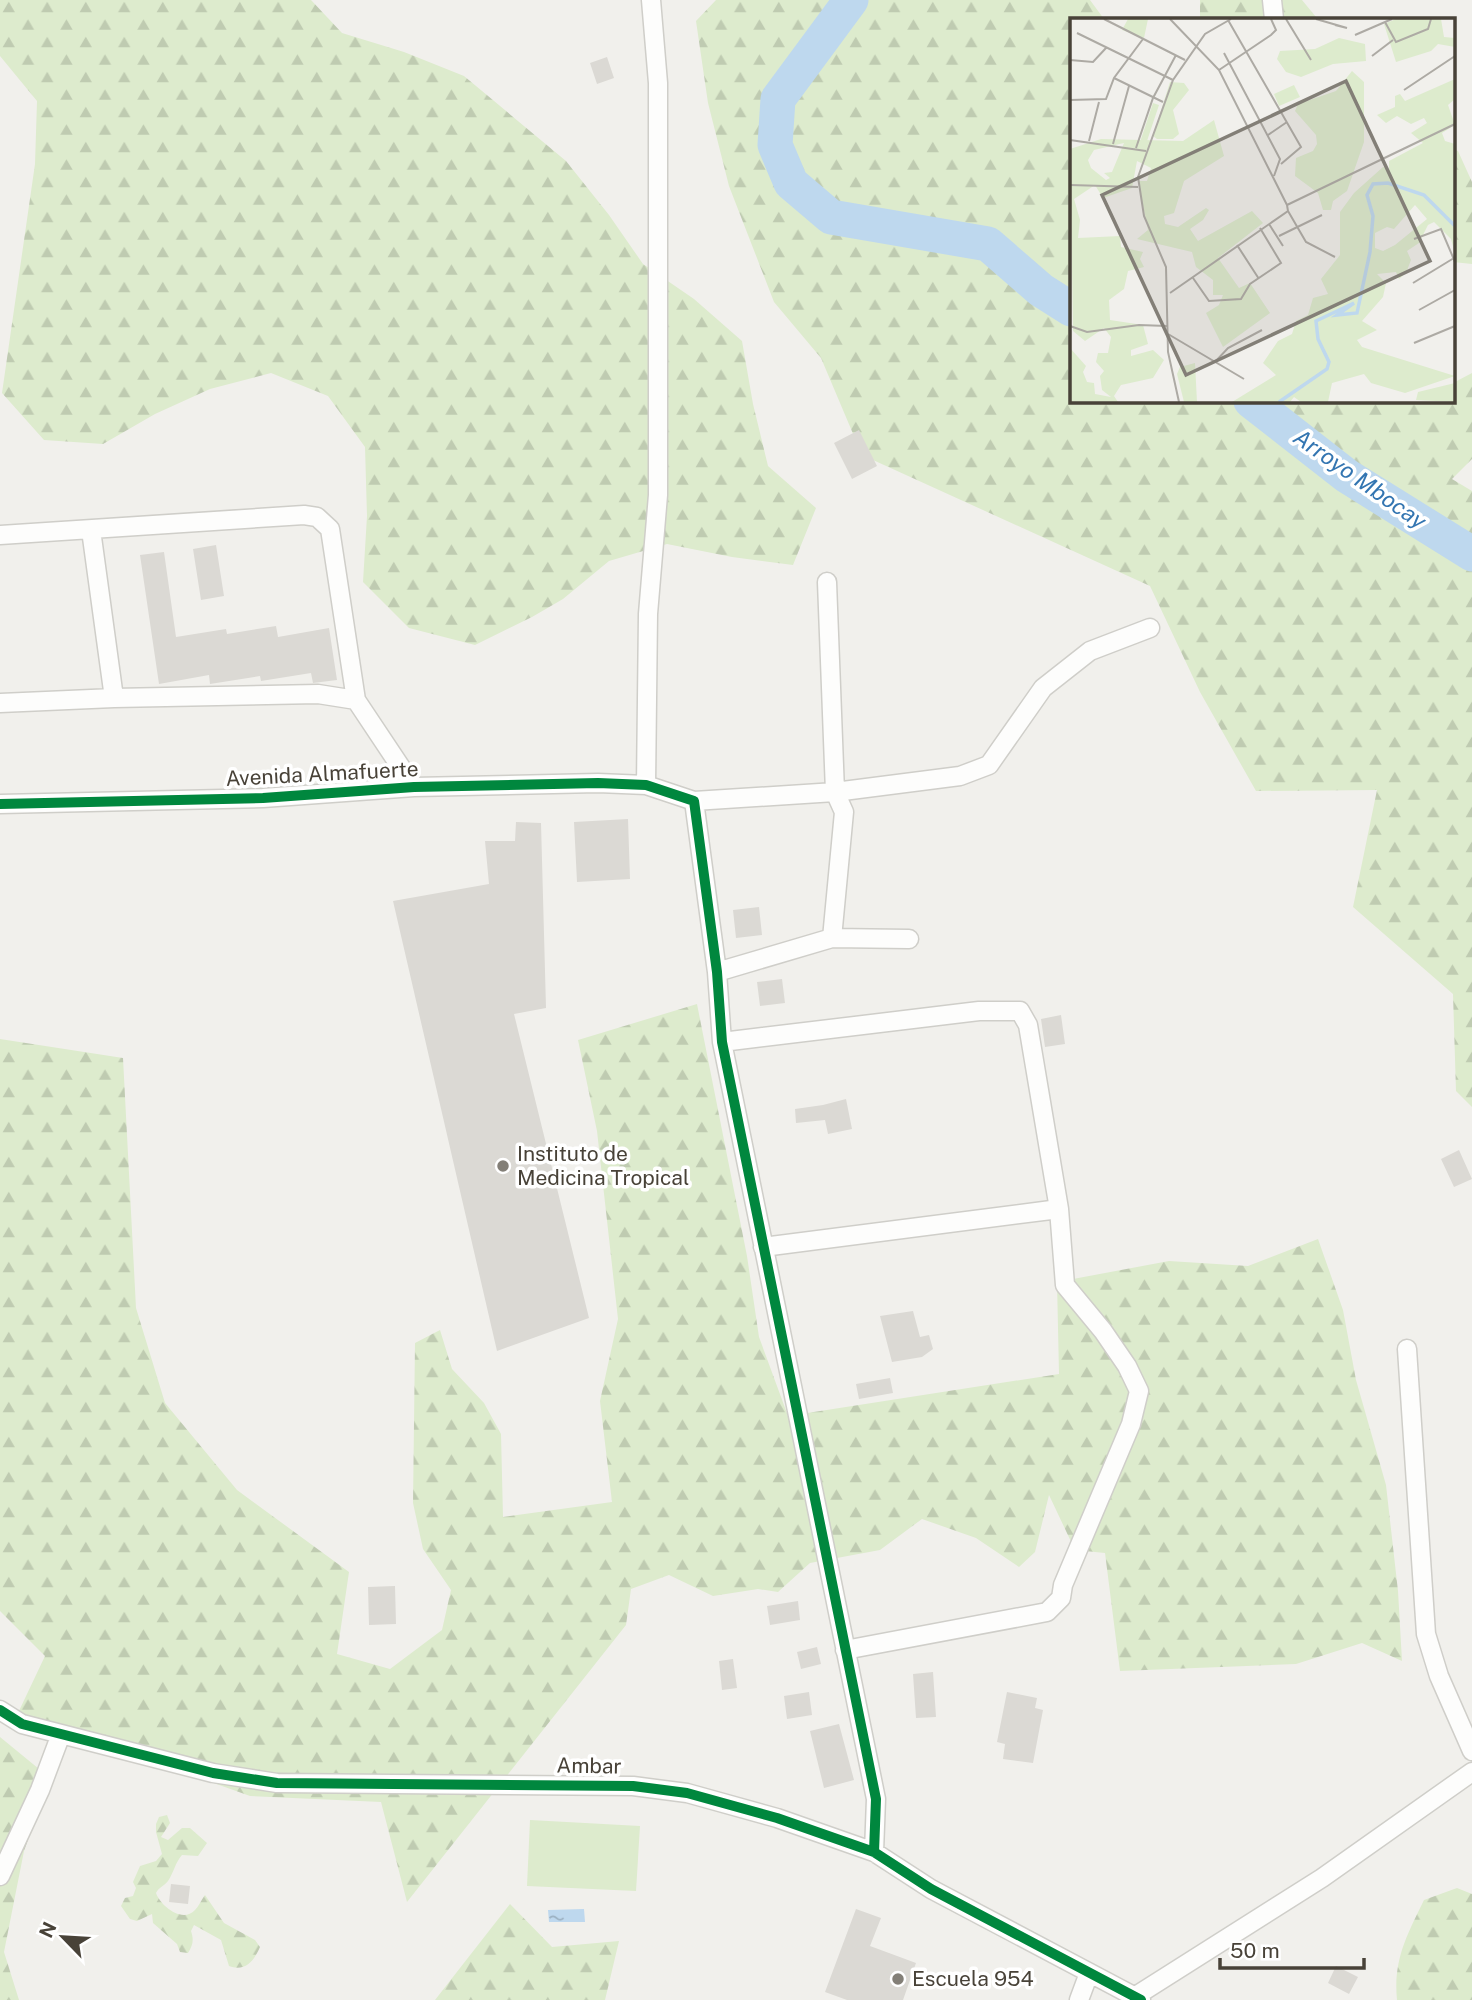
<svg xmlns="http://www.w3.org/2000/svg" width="1472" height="2000" font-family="'Public Sans',sans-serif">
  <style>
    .green { fill: #ddebcd }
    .forest { fill: url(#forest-firs) }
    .water { fill: url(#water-ripples) }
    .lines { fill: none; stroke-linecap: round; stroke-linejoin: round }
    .river { stroke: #bed8ee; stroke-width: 35 }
    .building { fill: #dbd9d4 }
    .minor-casing { stroke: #cfcec9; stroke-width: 21 }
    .minor { stroke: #fdfdfc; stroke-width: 18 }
    .cycleway-casing { stroke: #fff; stroke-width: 15 }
    .cycleway { stroke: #00873e; stroke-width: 10 }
    .poi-dot { fill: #837f77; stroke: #fff; stroke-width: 2.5 }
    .labels { text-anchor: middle; stroke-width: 7; stroke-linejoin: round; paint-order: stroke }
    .street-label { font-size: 21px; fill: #484238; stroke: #fff }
    .poi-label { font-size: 21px; fill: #484238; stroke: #fff; text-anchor: start }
    .water-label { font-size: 23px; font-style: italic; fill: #3375b1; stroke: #fff }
    .inset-river { fill: none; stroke: #bed8ee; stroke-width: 3.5 }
    .inset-road { fill: none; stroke: #adaaa4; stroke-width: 2 }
    .view { fill: #837f77; fill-opacity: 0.15; stroke: #837f77; stroke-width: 3.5 }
    .inset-edge { fill: none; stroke: #484238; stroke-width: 3.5 }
  </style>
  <defs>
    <pattern id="forest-firs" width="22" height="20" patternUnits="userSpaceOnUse" patternTransform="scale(1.75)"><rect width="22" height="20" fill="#ddebcd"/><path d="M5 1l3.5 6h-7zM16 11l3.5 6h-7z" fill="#bfcbb1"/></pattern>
    <pattern id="water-ripples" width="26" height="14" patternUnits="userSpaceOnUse" patternTransform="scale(1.75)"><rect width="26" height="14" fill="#bed8ee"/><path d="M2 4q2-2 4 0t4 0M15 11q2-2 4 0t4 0" fill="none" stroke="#9cb1c2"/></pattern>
  </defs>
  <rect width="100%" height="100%" fill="#f1f0ec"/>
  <path class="green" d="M530 1820 640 1826 636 1891 527 1886Z"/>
  <path class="forest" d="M0 0H311L342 33 404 52 464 76 566 161 609 215 643 264 694 299 742 341 753 404 768 466 816 508 793 565 732 557 667 544 609 561 563 599 532 617 475 645 409 628 363 582 367 516 365 447 328 396 271 373 210 389 155 414 103 444 44 440 2 393 35 164 37 101 0 56Z
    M716 0H1090L1104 19H1071V401H1453V383L1472 373V459L1452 479 1472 491V1107L1456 1091 1453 994 1353 907 1377 790 1256 791 1200 692 1150 586 862 455 821 358 774 302 729 186 708 103 696 21Z
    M1200 0H1302L1316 17 1315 19H1200Z
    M1453 149 1458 151 1472 182V264L1453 262Z
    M697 1004 747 1256 759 1337 788 1416 1059 1374 1057 1282 1169 1261 1248 1266 1318 1239 1343 1310 1356 1380 1386 1485 1398 1591 1402 1661 1362 1643 1296 1664 1120 1671 1105 1553 1075 1550 1049 1495 1035 1552 1019 1567 976 1538 922 1519 880 1550 810 1563 778 1592 758 1589 713 1596 669 1575 631 1589 626 1625 407 1902 381 1802 250 1796 18 1713 45 1656 0 1611V1039L123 1058 136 1308 165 1403 237 1490 349 1572 337 1654 390 1669 442 1630 451 1590 423 1549 413 1503 415 1343 440 1330 452 1369 484 1403 501 1434 503 1517 612 1502 600 1401 618 1319 597 1131 578 1040Z
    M0 1737 50 1778 24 1851 4 1952 19 2000H0Z
    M167 1815 170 1823 161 1837 168 1840 182 1828H190L207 1843 198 1856 182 1855C175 1863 174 1872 168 1881 164 1886 159 1887 156 1893 160 1905 182 1924 195 1910 199 1906 201 1900 205 1895L224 1923 255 1940 260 1947C254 1961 245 1972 229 1966L221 1940 194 1925 191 1931C194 1940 193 1945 188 1953L180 1952 177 1944 153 1923 152 1914 137 1921 130 1919 121 1906 125 1898 133 1896 136 1888 133 1882 140 1866 156 1861 162 1854 156 1832V1824L159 1817Z
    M1457 1888 1472 1894V2000H1397C1393 1960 1407 1935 1424 1900Z
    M510 1904 552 1947 619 1941 605 2000H435Z"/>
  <path class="water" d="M584 1909 585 1922H549L548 1910Z"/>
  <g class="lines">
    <path class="river" d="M851 0 778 99 775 145 791 183 831 217 988 244 1041 290 1071 309
      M1251 401 1347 476 1472 554"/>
  </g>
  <path class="building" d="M607 57 614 78 597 84 590 63Z
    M859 430 877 466 852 479 834 443Z
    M216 545 224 596 201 600 193 549Z
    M164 552 176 637 226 629 227 634 276 626 278 637 329 628 337 680 313 683 311 673 261 681 260 676 210 684 209 675 159 684 140 555Z
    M628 819 630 879 577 882 574 822Z
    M516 822 541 823 546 1008 514 1014 589 1318 497 1351 393 901 489 884 485 841H515Z
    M759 907 762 935 736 938 733 910Z
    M782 979 785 1003 760 1006 757 982Z
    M1061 1015 1065 1044 1045 1047 1041 1019Z
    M846 1099 852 1129 828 1134 825 1120 796 1123 795 1109 823 1105Z
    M1459 1150 1472 1179 1454 1187 1441 1159Z
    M913 1311 920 1337 929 1335 933 1349 922 1357 892 1362 880 1316Z
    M890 1378 893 1393 859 1399 856 1384Z
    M395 1586 396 1624 369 1625 368 1587Z
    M798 1601 800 1620 770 1625 767 1606Z
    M817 1647 821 1664 801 1669 797 1652Z
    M733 1659 737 1688 722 1690 719 1661Z
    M933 1672 936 1717 916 1718 913 1674Z
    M809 1692 812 1715 787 1719 784 1696Z
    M1007 1692 1037 1698 1035 1708 1043 1710 1033 1763 1003 1759 1005 1744 997 1742Z
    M839 1724 854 1780 824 1788 810 1731Z
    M171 1884 190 1886 188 1904 169 1902Z
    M856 1909 881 1918 870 1946 916 1963 903 2000H847L825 1992Z
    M1336 1966 1358 1977 1349 1994 1328 1983Z"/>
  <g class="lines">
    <defs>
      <path id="minor" d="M1272 0 1274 19
        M91 530 114 698
        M0 535 304 515 317 517 330 529 356 700
        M827 582 835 792 844 812 832 938
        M0 703 114 698 318 694 356 700 414 787
        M646 785 648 614 658 495V83L651 0
        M694 801 835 792 960 776 989 765 1043 688 1090 651 1150 628
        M0 804 263 798 414 787 598 783 646 785 694 801 717 972 722 1042 876 1799 874 1852
        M717 972 832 938 909 939
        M722 1042 979 1011H1020L1028 1025 1059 1209 1065 1285 1103 1331 1127 1366 1139 1391 1131 1424 1063 1585 1061 1598 1047 1612 845 1650
        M763 1247 1059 1209
        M1407 1349 1426 1634 1439 1676 1472 1751
        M0 1710 22 1724 61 1734 213 1773 277 1783 633 1786 687 1793 777 1818 874 1852 931 1889 1141 2000
        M0 1876 40 1790 61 1734
        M1134 1997 1322 1878 1472 1772
        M1079 2000 1089 1973"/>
    </defs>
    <use href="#minor" class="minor-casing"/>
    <use href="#minor" class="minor"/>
    <defs>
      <path id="cycleway" d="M0 804 263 798 414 787 598 783 646 785 694 801 717 972 722 1042 876 1799 874 1852
        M0 1710 22 1724 61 1734 213 1773 277 1783 633 1786 687 1793 777 1818 874 1852 931 1889 1141 2000"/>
    </defs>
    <use href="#cycleway" class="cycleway-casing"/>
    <use href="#cycleway" class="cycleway"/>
  </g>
  <g class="poi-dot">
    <circle cx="503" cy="1166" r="7"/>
    <circle cx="898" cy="1979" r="7"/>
  </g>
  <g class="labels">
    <g class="street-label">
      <text transform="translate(322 774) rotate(-3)" y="7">Avenida Almafuerte</text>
      <text transform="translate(589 1766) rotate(1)" y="7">Ambar</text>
    </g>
    <g class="poi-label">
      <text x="517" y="1161">Instituto de<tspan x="517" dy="24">Medicina Tropical</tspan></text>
      <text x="912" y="1986">Escuela 954</text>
    </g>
    <g class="water-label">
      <text transform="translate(1360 479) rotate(35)" y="8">Arroyo Mbocay</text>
    </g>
  </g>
  <g transform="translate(1070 18)">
    <rect width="385" height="385" fill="#f1f0ec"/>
    <path d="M224 67 230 79 209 88 204 76Z" fill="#ddebcd"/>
    <path d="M58 1H78L74 20 52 12ZM326 1H371L374 19 385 20V29L368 26 361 33 326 44 314 6ZM269 20 295 26 296 43 263 46 231 59 216 54 207 41 210 33 245 31ZM282 53 294 64V124L277 173 263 183 261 192H253L248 175 225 158 226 140 243 133 247 126 246 117 225 93 228 86 266 73ZM385 61V81L378 87 385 107 372 115 375 123 385 126V236L381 221 364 204 358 207 349 225 337 233 341 242 336 255 329 261 326 254 307 256 316 265 313 279 292 303 307 312 287 322 292 329 385 358 335 375 301 365 294 356 262 365 258 384H231L224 379 220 384H162L206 357 193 345 208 323 222 316 226 303 238 297 243 280 258 276 251 261 270 237V194L284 175 313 149 319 151V143L353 125 341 115 357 105 354 100 341 106 327 98 316 105 307 97 325 89V78L330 76 335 83ZM345 187 357 201 325 227 313 233 305 230V215L317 209 324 211ZM100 64 114 65 119 72 103 92 109 116 103 121H87L83 118ZM144 102 154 138 114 163 104 195 94 198 95 206 108 209 136 190 139 192 133 202 120 211 128 223 182 193 193 205 148 240 169 270 180 265 200 295 153 329 136 295 149 287 153 277H143V262L126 249 122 234 67 221 78 212 68 163H77L81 150 67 143 62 170 33 180 25 167 4 181 10 202 8 220 50 218 51 229 73 234 70 241 74 249 58 253 54 271 39 282 40 302 73 307 78 326 61 332V338L83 332 94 342 83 360 51 367 44 378 48 384H0V330L16 348 13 354 17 364 24 365 25 376 41 379 32 372 30 358 34 353 26 344 28 335H38L41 319 34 310 15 323 3 313 0 131 31 121 113 123ZM54 125 42 154 34 155 40 160 36 162 21 150 18 142 24 132ZM125 345 127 384H114L107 356 110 349ZM385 365V384L346 382 348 374Z" fill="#ddebcd" fill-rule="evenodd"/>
    <path d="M83 85 89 87 75 129 69 127Z" fill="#ddebcd"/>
    <path class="inset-river" d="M209 384 257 351 259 344 248 321 246 303 284 285 267 297 287 295 300 234 303 198 297 177 303 166 318 165 354 177 385 208"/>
    <path class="inset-road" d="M34 1 115 42M100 1 149 52 217 187M216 1 241 42M246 1 277 10 265 7M158 2 231 129 211 146M315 4 326 24 358 11 361 1M7 15 103 62M285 17 322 1M154 35 210 141 204 158M302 38 323 22M0 42 23 44 36 30M149 52 201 17 206 12 201 1M44 60 93 84M334 72 385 38M0 82 36 81 44 60 73 21M198 117 217 104M0 122 76 133M19 123 29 84M43 126 59 68M66 130 83 80 106 37M0 167 68 169M217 187 385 106M218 193 236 224 265 239M199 206 213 228M209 218 252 197M344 221 371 211 385 244M167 227 189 261M123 260 139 283 171 281 180 266 211 245 190 210M343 265 384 240M100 275 218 193 217 187M349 292 385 272M0 308 17 314 69 307 97 308M98 316 174 361M344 325 385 308M145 344 158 330 192 312M109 384 98 334 96 249 74 198 68 159 103 62 135 16 161 1"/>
    <path class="view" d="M276 63 360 243 116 357 32 177Z"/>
    <rect width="385" height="385" class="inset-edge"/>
  </g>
  <g transform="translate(63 1937) rotate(295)" stroke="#ffffff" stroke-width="5" paint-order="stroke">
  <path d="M0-5L12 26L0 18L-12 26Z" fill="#484238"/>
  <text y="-10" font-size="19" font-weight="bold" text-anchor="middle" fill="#484238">N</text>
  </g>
  <path d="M1220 1958v10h144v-10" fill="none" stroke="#484238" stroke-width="3.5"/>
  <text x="1230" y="1958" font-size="21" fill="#484238" stroke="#ffffff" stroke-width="5" paint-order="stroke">50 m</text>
</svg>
